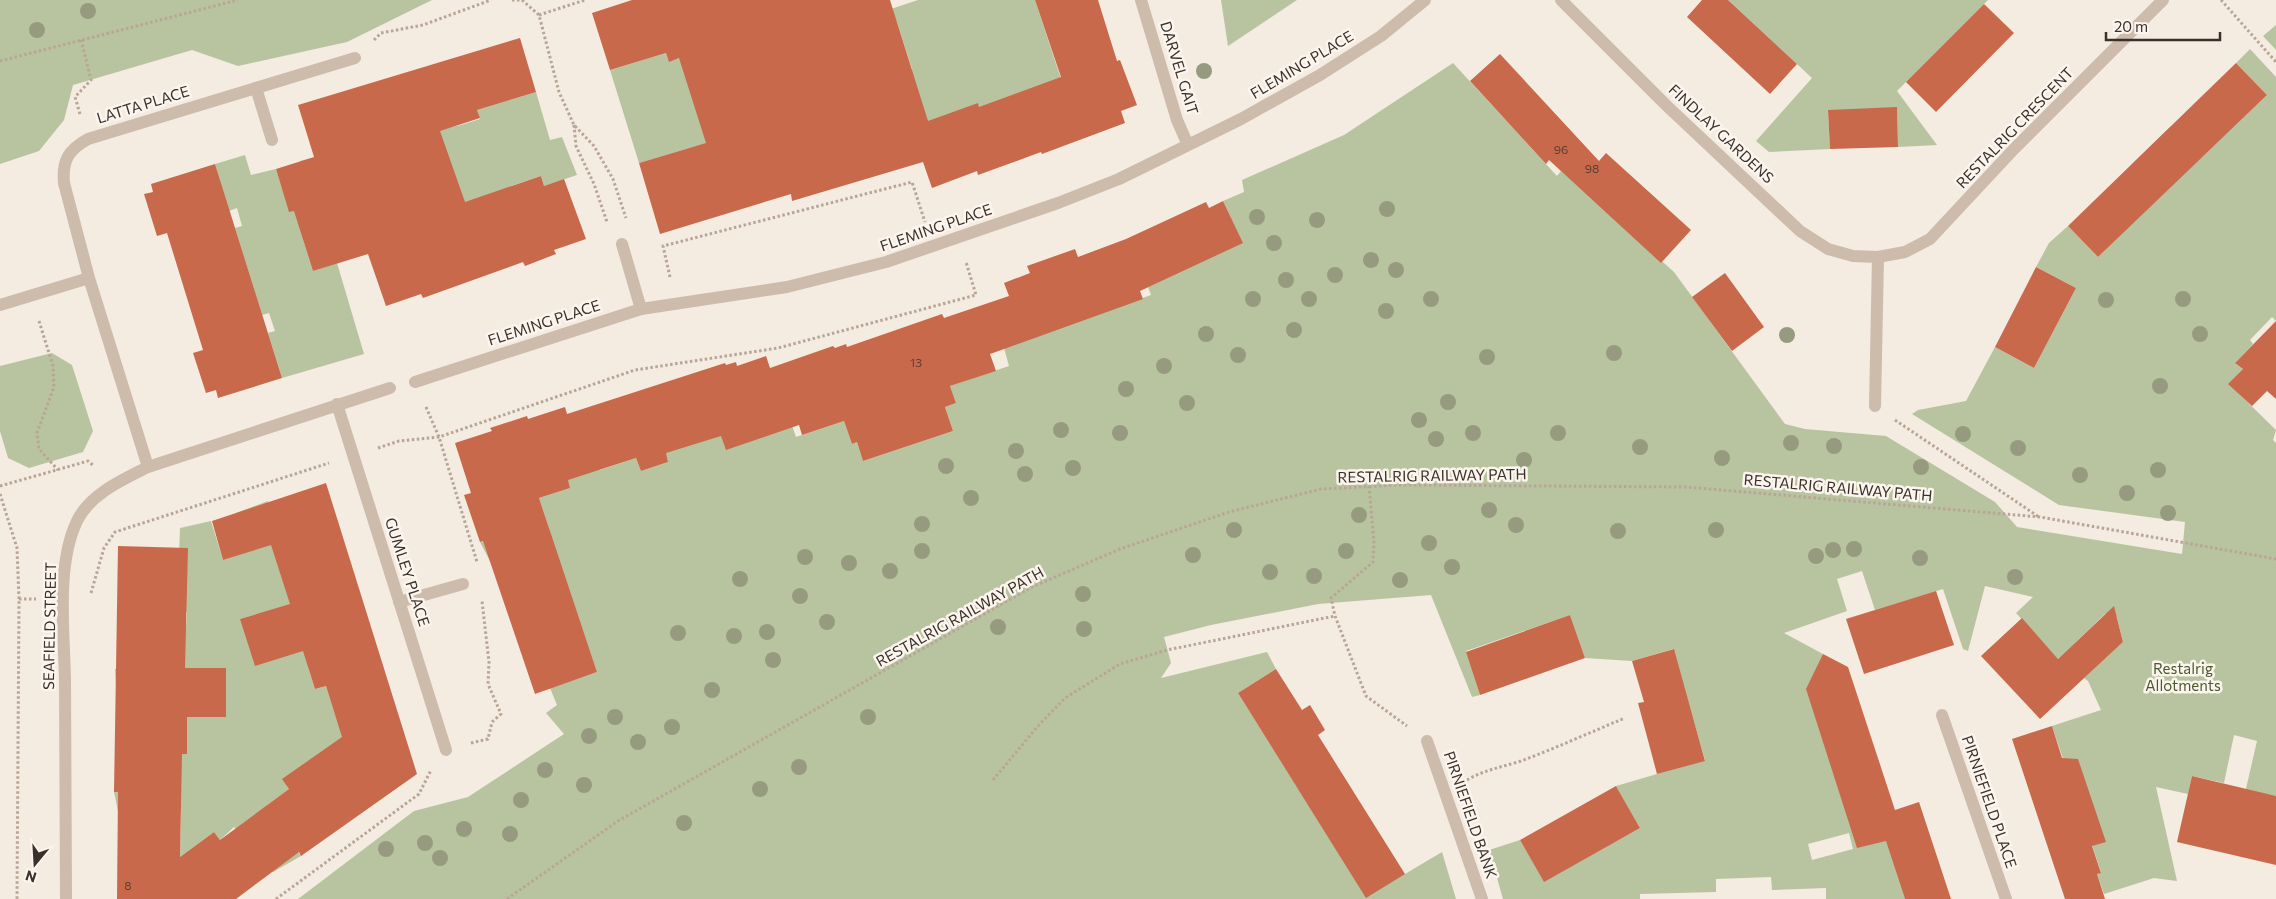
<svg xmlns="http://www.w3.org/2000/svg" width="2276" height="899" font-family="Commissioner,sans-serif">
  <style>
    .green { fill: #b8c4a0; fill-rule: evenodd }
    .building { fill: #c8694b }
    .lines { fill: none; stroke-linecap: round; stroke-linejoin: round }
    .path { stroke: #b9a596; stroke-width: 3; stroke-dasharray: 2.5 2.5; stroke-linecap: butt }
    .lane { stroke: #cdbbac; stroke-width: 12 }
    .street { stroke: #cdbbac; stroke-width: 12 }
    .tree { fill: #969b7f }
    .labels { text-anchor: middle; stroke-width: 5; stroke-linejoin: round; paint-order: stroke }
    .number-label { font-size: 12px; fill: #5e3e33 }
    .street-label { font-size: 15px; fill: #3b302b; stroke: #fbf5ee }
    .park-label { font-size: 15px; fill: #4a5a2e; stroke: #fbf5ee }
  </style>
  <rect width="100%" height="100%" fill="#f4ebe1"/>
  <path class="green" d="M0 0H432L347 42 238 66 192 50 73 85 64 120 39 151 0 164Z
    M918 0H1035L1064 88 979 107 978 104 912 132 698 151 696 146 639 163 610 70 666 53 669 61 690 55 912 69 897 22 888 10Z
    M1221 0H1297L1228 46Z
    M1728 0H1988L1897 91 1937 145 1898 147 1897 108 1828 111 1830 149 1769 152 1756 141 1812 78Z
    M2276 25V50L2263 36Z
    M2250 49 2276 77V321L2272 317 2250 340 2253 344 2235 363 2243 369 2229 384 2276 430 2273 440 2276 443V796L2270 795 2242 806 2257 741 2234 735 2224 783 2192 776 2188 794 2156 787 2177 881 2154 878 2104 894 2097 874 2101 872 2052 726 2101 710 2088 681 2084 678 2123 642 2117 617 2105 614 2058 659 2016 613 2033 597 1985 586 1968 651 1963 649 1943 589 1875 610 1862 571 1837 579 1847 611 1784 633 1823 654 1807 691 1821 734 1878 815 1905 899H1826V888L1772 890 1771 877 1716 879V892L1640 894V899H1503L1489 850 1520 840 1544 881 1640 828 1616 786 1705 760 1673 649 1632 661 1585 658 1570 615 1466 651 1480 695 1472 697 1431 595 1318 604 1211 625 1164 637 1171 663 1161 678 1267 652 1276 669 1238 693 1307 803 1405 874 1442 852 1456 899H298L414 811 468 797 564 734 546 713 557 705 550 688 597 672 552 540 490 561 480 542 549 528 539 498 570 488 565 472 600 470 636 458 641 471 668 462 664 448 786 408 796 437 844 421 852 444 857 442 863 461 953 431 945 407 956 403 950 386 1009 366 1004 348 1151 295 1148 287 1242 242 1223 201 1244 192 1242 180 1344 135 1453 63 1557 176 1561 171 1674 272 1785 424 1805 429 1886 436 1995 502 2017 527 2182 554 2185 522 2059 505 1912 414 1918 410 1966 401 1995 347 2034 368 2076 288 2036 267 2049 243 2068 226 2098 257 2163 193 2133 163 2171 126 2202 157 2267 95 2236 63ZM1849 833 1853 849 1812 860 1808 844Z
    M536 92 550 140 562 137 577 175 544 186 541 176 511 186 514 197 303 239 313 271 337 263 364 354 282 378 268 333 275 331 269 313 262 315 235 228 242 226 237 208 229 211 215 164 245 155 251 175 276 169 288 207 313 200 300 161 461 125 480 119 477 110Z
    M52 353 72 365 93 431 83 452 29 468 8 458 0 431V366Z
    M268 501 291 576 309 670 315 689 326 686 337 720 394 702 283 779 289 789 266 806 301 856 273 872 234 827 220 840 214 832 180 857 181 811H118L114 792 179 754H187V733H179L180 687 116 685 115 669 175 671 186 629 187 612 177 613 180 528 211 521 223 560 247 552 236 513ZM264 612 279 658 240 619ZM199 668H226L225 717H199Z"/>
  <path class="building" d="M632 0H890L928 121 978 103 979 107 1061 77 1035 0H1098L1117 61 1120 60 1137 105 1121 111 1125 123 1042 154 1041 152 978 175 977 171 932 188 923 162 792 201 791 194 660 234 639 163 706 143 679 58 669 62 666 53 610 70 592 13Z
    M1702 0H1728L1797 64 1770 94 1687 17Z
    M1984 4 2014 33 1936 112 1906 82Z
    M520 38 536 92 477 110 480 118 440 131 465 202 541 176 544 186 564 179 586 239 554 250 556 254 525 266 523 262 423 298 421 294 386 306 368 254 313 271 294 211 289 212 276 169 314 157 298 105Z
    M1500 54 1599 161 1606 153 1691 230 1661 263 1549 160 1546 164 1470 81Z
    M2236 63 2267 95 2098 257 2068 226Z
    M1897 107 1898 147 1830 149 1828 110Z
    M215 164 282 378 218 398 216 390 206 393 193 353 203 350 167 233 157 236 144 194 153 192 151 184Z
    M1223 201 1243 243 1140 291 1143 299 990 354 996 371 950 386 956 403 945 407 953 431 863 461 857 442 852 444 844 421 802 435 799 425 726 450 721 436 666 453 668 462 641 471 636 458 568 480 570 488 539 498 597 672 535 694 483 541 480 542 464 495 471 493 455 443 492 431 490 428 527 416 528 419 565 407 567 414 725 363 726 365 736 362 737 366 766 356 770 368 833 346 835 348 846 344 847 347 942 314 944 318 1009 296 1004 283 1030 273 1027 266 1075 249 1078 257 1126 239 1206 202 1209 208Z
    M2036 267 2076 288 2034 368 1995 347Z
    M1725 273 1764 327 1732 351 1692 297Z
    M2276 321V399L2267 391 2252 406 2228 384 2243 369 2235 363Z
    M326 483 417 774 301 856 299 852 236 899H117L118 792H114L118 546 188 548 185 668H226V717H187V754H182L180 857 214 832 220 840 289 789 282 779 342 737 326 686 315 689 303 651 255 666 240 619 290 604 271 545 223 560 212 521Z
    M1936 591 1954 645 1864 674 1846 619Z
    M2114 606 2123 642 2040 719 1981 656 2022 618 2058 659Z
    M1570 615 1585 658 1480 695 1466 652Z
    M1674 649 1705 761 1657 774 1638 703 1644 702 1632 661Z
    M1823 654 1848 667 1895 810 1919 802 1951 899H1905L1886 841 1857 848 1806 689Z
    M1276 669 1302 710 1310 705 1325 730 1318 735 1405 874 1366 898 1238 693Z
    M2052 726 2062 758 2078 759 2106 842 2092 846 2101 873 2097 874 2105 899H2065L2012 739Z
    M2192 776 2276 796V865L2177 842Z
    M1616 786 1640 828 1544 882 1520 840Z"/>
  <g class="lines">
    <path class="path" d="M512 0H522L539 15 559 92 574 125 594 146 613 179 626 218
      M2221 0 2276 62
      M539 15 585 0
      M374 40 381 33 423 25 491 0
      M0 61 238 0
      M80 114 75 97 91 80 81 39
      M574 125 576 146 594 184 607 222
      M670 277 663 246 912 182 925 222
      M39 321 53 366 54 387 37 433 39 449 58 470
      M426 407 439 437 477 562
      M1895 420 2039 517
      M378 448 399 441 439 437 635 370 778 348 976 295 966 262
      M0 486 88 461 94 466
      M1369 486 1374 543 1373 562 1331 598 1335 616 1366 696 1407 726
      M0 494 17 548 19 599 17 899
      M91 593 104 548 115 532 329 463
      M19 599H36
      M471 743 488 739 492 722 501 714 488 684 489 662 482 601
      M993 780 1038 726 1065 698 1120 664 1167 650 1335 616
      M1467 780C1484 770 1502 767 1521 761 1556 748 1591 732 1625 718
      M276 899 419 794 431 770
      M507 899 618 821 1032 587 1120 549 1229 512 1321 489 1398 485 1686 487 2040 517 2276 559"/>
    <path class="lane" d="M256 88 272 140
      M622 244 641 309
      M1875 406 1878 257
      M399 602 463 584"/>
    <path class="street" d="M1141 0 1177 120 1188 145
      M1561 0 1667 106 1800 231 1828 249 1853 256 1878 257 1905 252 1930 239 2013 150 2163 0
      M0 305 89 278
      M415 382 641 309 787 287 886 262 1058 203 1119 179 1241 119 1320 75 1381 36 1425 0
      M337 404 446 750
      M148 467 89 278 64 183C62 161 68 150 88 139L355 58
      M1942 715 2006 899
      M1427 741 1482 899
      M66 899C66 826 65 752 65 679 64 631 56 565 77 521 90 494 122 480 148 467L390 388"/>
  </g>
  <g class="tree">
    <circle cx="88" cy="11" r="8"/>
    <circle cx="37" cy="30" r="8"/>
    <circle cx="1204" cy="71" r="8"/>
    <circle cx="1387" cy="209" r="8"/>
    <circle cx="1257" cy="217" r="8"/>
    <circle cx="1317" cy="220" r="8"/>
    <circle cx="1274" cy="243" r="8"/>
    <circle cx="1371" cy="260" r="8"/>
    <circle cx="1396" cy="270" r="8"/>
    <circle cx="1335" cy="275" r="8"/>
    <circle cx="1286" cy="280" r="8"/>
    <circle cx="1253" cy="299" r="8"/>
    <circle cx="1309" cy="299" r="8"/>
    <circle cx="1431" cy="299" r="8"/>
    <circle cx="2183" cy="299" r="8"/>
    <circle cx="2106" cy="300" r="8"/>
    <circle cx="1386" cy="311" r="8"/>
    <circle cx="1294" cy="330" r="8"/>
    <circle cx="1206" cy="334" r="8"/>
    <circle cx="2200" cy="334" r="8"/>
    <circle cx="1787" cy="335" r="8"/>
    <circle cx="1614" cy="353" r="8"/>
    <circle cx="1238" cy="355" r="8"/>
    <circle cx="1487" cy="357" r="8"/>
    <circle cx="1164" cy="366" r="8"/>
    <circle cx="2160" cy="386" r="8"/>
    <circle cx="1126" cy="389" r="8"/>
    <circle cx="1448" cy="402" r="8"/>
    <circle cx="1187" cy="403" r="8"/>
    <circle cx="1419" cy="420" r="8"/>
    <circle cx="1061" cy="430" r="8"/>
    <circle cx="1120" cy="433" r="8"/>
    <circle cx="1473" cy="433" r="8"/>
    <circle cx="1558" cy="433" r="8"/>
    <circle cx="1963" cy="434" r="8"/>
    <circle cx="1436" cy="439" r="8"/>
    <circle cx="1791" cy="443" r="8"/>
    <circle cx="1834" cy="446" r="8"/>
    <circle cx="1640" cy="447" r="8"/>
    <circle cx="2018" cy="448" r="8"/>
    <circle cx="1016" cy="451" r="8"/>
    <circle cx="1722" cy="458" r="8"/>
    <circle cx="1524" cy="460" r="8"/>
    <circle cx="946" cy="466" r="8"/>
    <circle cx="1921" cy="467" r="8"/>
    <circle cx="1073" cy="468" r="8"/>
    <circle cx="2158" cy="470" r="8"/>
    <circle cx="1025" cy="474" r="8"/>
    <circle cx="2080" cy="475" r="8"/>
    <circle cx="2127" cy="493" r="8"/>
    <circle cx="971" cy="498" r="8"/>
    <circle cx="1489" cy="510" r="8"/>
    <circle cx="2168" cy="513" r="8"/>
    <circle cx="1359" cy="515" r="8"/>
    <circle cx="922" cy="524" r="8"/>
    <circle cx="1516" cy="525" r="8"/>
    <circle cx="1234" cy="530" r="8"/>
    <circle cx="1716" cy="530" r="8"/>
    <circle cx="1618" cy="531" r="8"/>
    <circle cx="1429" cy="543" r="8"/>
    <circle cx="1854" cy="549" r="8"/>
    <circle cx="1833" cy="550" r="8"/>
    <circle cx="922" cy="551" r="8"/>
    <circle cx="1346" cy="551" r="8"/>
    <circle cx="1193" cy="555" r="8"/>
    <circle cx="1816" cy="556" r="8"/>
    <circle cx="805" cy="557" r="8"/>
    <circle cx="1920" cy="558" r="8"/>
    <circle cx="849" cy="563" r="8"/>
    <circle cx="1452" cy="567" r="8"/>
    <circle cx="890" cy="571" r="8"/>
    <circle cx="1270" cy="572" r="8"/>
    <circle cx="1314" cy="576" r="8"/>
    <circle cx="2015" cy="577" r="8"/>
    <circle cx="740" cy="579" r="8"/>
    <circle cx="1400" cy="580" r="8"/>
    <circle cx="1083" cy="594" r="8"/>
    <circle cx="800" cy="596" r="8"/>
    <circle cx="827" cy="622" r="8"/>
    <circle cx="998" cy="627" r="8"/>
    <circle cx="1084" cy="629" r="8"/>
    <circle cx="767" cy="632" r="8"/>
    <circle cx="678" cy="633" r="8"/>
    <circle cx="734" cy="636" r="8"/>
    <circle cx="773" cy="660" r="8"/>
    <circle cx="712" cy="690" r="8"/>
    <circle cx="615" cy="717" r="8"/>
    <circle cx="868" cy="717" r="8"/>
    <circle cx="672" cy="727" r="8"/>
    <circle cx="589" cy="736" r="8"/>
    <circle cx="638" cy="742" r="8"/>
    <circle cx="799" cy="767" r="8"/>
    <circle cx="545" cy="770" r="8"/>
    <circle cx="584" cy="785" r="8"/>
    <circle cx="760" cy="789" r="8"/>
    <circle cx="521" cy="800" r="8"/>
    <circle cx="684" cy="823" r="8"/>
    <circle cx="464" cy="829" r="8"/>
    <circle cx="510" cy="834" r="8"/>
    <circle cx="425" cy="843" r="8"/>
    <circle cx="386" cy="849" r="8"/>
    <circle cx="440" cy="858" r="8"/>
  </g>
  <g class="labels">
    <g class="number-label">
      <text x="1561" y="154">96</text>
      <text x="1592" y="173">98</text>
      <text x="916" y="367">13</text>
      <text x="128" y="890">8</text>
    </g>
    <g class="street-label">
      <text transform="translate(1302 65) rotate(-31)" y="5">FLEMING PLACE</text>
      <text transform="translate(1179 68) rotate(73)" y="5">DARVEL GAIT</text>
      <text transform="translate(143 105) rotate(-17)" y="5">LATTA PLACE</text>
      <text transform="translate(2015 128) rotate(-46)" y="5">RESTALRIG CRESCENT</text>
      <text transform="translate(1721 134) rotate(43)" y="5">FINDLAY GARDENS</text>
      <text transform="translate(936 228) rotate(-19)" y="5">FLEMING PLACE</text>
      <text transform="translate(544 323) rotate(-18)" y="5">FLEMING PLACE</text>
      <text transform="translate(1432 476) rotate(-1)" y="5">RESTALRIG RAILWAY PATH</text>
      <text transform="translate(1838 488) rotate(5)" y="5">RESTALRIG RAILWAY PATH</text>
      <text transform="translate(407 572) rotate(72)" y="5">GUMLEY PLACE</text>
      <text transform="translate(960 617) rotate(-29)" y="5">RESTALRIG RAILWAY PATH</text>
      <text transform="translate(50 626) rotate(-89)" y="5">SEAFIELD STREET</text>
      <text transform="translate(1989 802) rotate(71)" y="5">PIRNIEFIELD PLACE</text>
      <text transform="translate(1470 815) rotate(71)" y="5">PIRNIEFIELD BANK</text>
    </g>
    <g class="park-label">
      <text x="2183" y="674">Restalrig<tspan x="2183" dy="17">Allotments</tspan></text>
    </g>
  </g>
  <g transform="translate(35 864) rotate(198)" stroke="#fbf5ee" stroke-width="4" paint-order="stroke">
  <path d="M0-4L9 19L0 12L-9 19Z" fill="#3b302b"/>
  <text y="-8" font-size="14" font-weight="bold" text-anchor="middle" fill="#3b302b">N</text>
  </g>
  <path d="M2106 32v8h114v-8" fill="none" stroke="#3b302b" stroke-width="2.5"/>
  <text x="2114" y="32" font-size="15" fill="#3b302b" stroke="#fbf5ee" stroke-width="4" paint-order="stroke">20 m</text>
</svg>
